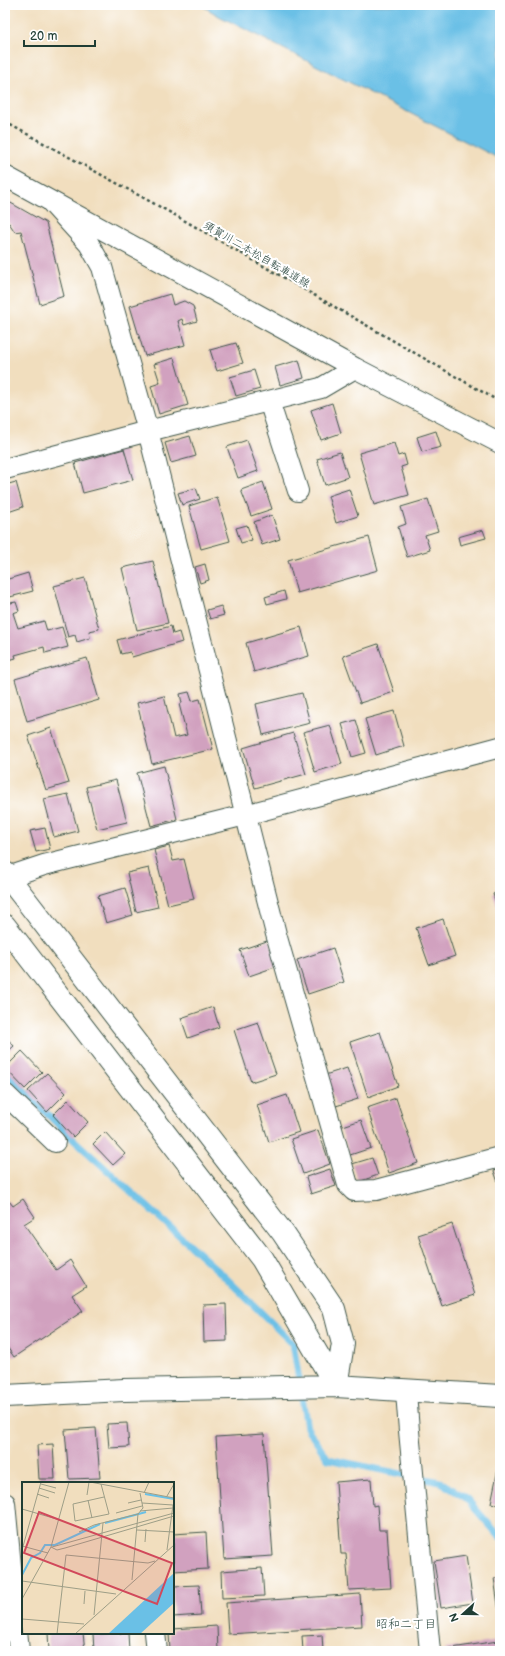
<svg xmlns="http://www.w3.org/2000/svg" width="505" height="1656" font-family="'Balsamiq Sans','Klee One',sans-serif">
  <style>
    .water { fill: #6ac0e6; stroke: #447e8d }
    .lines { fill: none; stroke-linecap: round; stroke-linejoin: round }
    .stream { stroke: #6ac0e6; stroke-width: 7 }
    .building { fill: #d1a1bf }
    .street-casing { stroke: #3e5549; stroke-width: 22 }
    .secondary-casing { stroke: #3e5549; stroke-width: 24 }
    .path { stroke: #3e5549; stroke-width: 2.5; stroke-dasharray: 3 3; stroke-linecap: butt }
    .street { stroke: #fff; stroke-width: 20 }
    .secondary { stroke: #fff; stroke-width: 22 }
    .labels { text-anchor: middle; stroke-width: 4; stroke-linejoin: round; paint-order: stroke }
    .street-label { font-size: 11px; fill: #1f3d34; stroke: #fff }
    .neighbourhood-label { font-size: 12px; fill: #1f3d34; stroke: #fff }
    .inset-river { fill: none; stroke: #6ac0e6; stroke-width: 2 }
    .inset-road { fill: none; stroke: #9d9e87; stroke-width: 1 }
    .view { fill: #d1495b; fill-opacity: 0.15; stroke: #d1495b; stroke-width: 2 }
    .inset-edge { fill: none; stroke: #1f3d34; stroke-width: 2 }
  </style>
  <rect width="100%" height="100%" fill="#fff"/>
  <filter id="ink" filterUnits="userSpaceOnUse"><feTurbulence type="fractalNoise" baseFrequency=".025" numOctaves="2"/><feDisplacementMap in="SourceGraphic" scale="8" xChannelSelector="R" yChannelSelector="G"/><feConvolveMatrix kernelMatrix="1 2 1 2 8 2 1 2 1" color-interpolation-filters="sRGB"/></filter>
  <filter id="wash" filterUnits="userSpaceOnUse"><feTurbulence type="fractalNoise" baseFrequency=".012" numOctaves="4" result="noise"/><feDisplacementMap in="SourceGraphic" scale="16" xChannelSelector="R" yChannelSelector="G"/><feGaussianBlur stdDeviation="0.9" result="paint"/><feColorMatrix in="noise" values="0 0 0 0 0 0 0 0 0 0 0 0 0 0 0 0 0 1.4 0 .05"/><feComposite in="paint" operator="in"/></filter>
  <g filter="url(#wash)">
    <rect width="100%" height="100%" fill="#f1debe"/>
    <path class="water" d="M201 5H500V159L219 16Z"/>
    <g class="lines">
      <path class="stream" d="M5 1073 75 1141 224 1276 293 1344 307 1428 328 1459 440 1482 465 1497 500 1537"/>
    </g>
    <g id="blocks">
      <path class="building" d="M9 202 46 223 64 296 40 304 21 231 15 232 9 223 5 224V203Z
        M170 294 173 305 184 301 193 306 197 321 184 325 182 319 178 321 185 345 145 356 130 306Z
        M236 343 243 363 217 371 210 350Z
        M174 358 188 405 159 414 151 386 160 383 154 364Z
        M299 360 304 378 280 385 275 367Z
        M254 370 260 389 236 396 230 377Z
        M332 403 341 433 321 440 311 410Z
        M436 431 441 447 422 452 417 437Z
        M190 436 196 456 171 463 165 443Z
        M247 440 258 471 238 478 227 447Z
        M394 443 398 456 404 454 407 465 401 467 409 495 374 505 359 453Z
        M124 449 133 480 83 493 75 463Z
        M340 452 348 477 325 485 317 459Z
        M16 482 23 507 5 513V485Z
        M263 482 272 509 251 516 241 490Z
        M196 488 200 499 182 505 178 493Z
        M349 489 358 516 336 523 328 496Z
        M217 497 230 541 201 549 189 506Z
        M428 499 438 531 425 535 430 550 407 557 398 527 406 524 401 507Z
        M272 515 280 539 262 545 254 522Z
        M247 525 252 540 241 543 236 528Z
        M483 530 486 538 460 545 458 537Z
        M369 537 378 570 297 593 288 560Z
        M153 561 168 623 137 630 122 568Z
        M205 564 209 580 200 583 195 567Z
        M28 573 33 591 6 598 5 580Z
        M85 578 99 629 89 631 90 638 77 642 75 635 68 637 54 586Z
        M284 591 286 599 267 604 265 597Z
        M16 602 19 611 13 613 18 628 44 621 47 631 62 627 68 647 45 653 44 647 15 655 16 658 5 661V604Z
        M221 606 224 615 210 619 207 610Z
        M171 626 173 634 179 632 182 642 132 657 130 652 121 654 117 640Z
        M301 627 309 656 254 672 246 643Z
        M378 644 394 692 360 703 343 656Z
        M87 658 99 700 27 721 15 679Z
        M189 692 192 701 200 699 213 749 152 764 137 703 164 696 174 738 187 735 179 704 182 703 180 694Z
        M302 693 310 723 263 735 256 704Z
        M394 711 404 746 376 755 365 719Z
        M356 720 366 753 352 757 342 724Z
        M330 725 342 764 315 772 303 732Z
        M51 728 69 783 46 790 28 736Z
        M293 733 306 774 255 788 243 748Z
        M164 766 177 819 151 826 137 773Z
        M116 780 127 822 97 829 86 787Z
        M68 794 78 831 54 837 44 799Z
        M45 828 50 849 36 852 30 831Z
        M169 846 173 861 184 859 194 899 168 905 154 850Z
        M149 868 158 907 136 912 127 873Z
        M125 888 133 915 106 923 98 896Z
        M500 891V914L493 894Z
        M443 919 455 956 429 965 416 928Z
        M270 940 278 966 249 976 240 950Z
        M333 948 344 982 308 994 297 960Z
        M500 976V988L496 977Z
        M213 1007 219 1027 188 1038 181 1018Z
        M258 1022 276 1074 251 1082 234 1030Z
        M380 1032 398 1086 368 1097 350 1042Z
        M5 1036 14 1046 5 1054Z
        M22 1051 42 1072 25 1089 5 1068Z
        M347 1068 358 1099 336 1106 325 1075Z
        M47 1073 66 1093 47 1112 28 1091Z
        M287 1095 299 1132 269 1142 257 1105Z
        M396 1098 418 1163 389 1173 367 1108Z
        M68 1100 88 1122 73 1137 53 1115Z
        M361 1120 371 1148 350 1155 340 1127Z
        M318 1130 330 1164 303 1174 291 1139Z
        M105 1132 125 1154 113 1165 93 1144Z
        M372 1158 378 1175 358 1182 352 1164Z
        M330 1169 336 1186 311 1194 306 1177Z
        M500 1169V1188L494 1171Z
        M23 1199 35 1217 24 1224 56 1270 70 1260 86 1286 72 1295 83 1311 14 1357 5 1344V1204L9 1201 13 1206Z
        M452 1224 475 1295 442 1306 418 1235Z
        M226 1304 227 1341 204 1342 203 1305Z
        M127 1423 129 1447 109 1448 107 1424Z
        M96 1428 100 1478 69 1479 65 1430Z
        M264 1434 273 1556 224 1559 216 1437Z
        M53 1444 55 1479H39L37 1445Z
        M499 1464H500V1505L491 1503Z
        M371 1479 373 1506 377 1505 379 1530H387L391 1588 349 1590 346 1554H341L336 1482Z
        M206 1532 208 1569 173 1571V1534Z
        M466 1556 473 1603 441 1608 434 1561Z
        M262 1568 264 1596 222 1598 221 1571Z
        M500 1577V1612H499L494 1578Z
        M199 1585 201 1615 173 1617V1586Z
        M360 1594 362 1626 228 1634 226 1603Z
        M217 1626 218 1651H170L169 1633H173V1629Z
        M48 1633H83L85 1651H49Z
        M128 1633 129 1651H94L93 1634Z
        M322 1635 323 1651H303L302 1636Z
        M498 1641 500 1651H445V1649Z"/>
    </g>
  </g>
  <g filter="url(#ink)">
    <use href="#blocks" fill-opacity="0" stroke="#3e5549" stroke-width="1"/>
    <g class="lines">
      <defs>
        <path id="street" d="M5 176 355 368 500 443
          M51 202 89 244 102 267 148 431 276 934 348 1185 354 1191 376 1190 500 1157
          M269 401 298 491
          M5 469 148 431 321 388 355 368
          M5 878 44 865 245 815 500 747
          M5 1094 55 1142
          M406 1392 409 1431 430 1651
          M5 1503 19 1651
          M155 1633 157 1651"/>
        <path id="secondary" d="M5 873 283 1233 334 1309 343 1344 336 1386
          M5 926 262 1259 336 1386
          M5 1396 124 1390 336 1386 500 1396"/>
      </defs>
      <use href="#street" class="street-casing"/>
      <use href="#secondary" class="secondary-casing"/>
      <path class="path" d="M5 122 173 214 500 402"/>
      <use href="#street" class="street"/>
      <use href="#secondary" class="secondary"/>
    </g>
  </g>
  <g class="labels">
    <g class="street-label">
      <text transform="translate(257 254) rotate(30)" y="4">須賀川二本松自転車道線</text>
    </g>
    <g class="neighbourhood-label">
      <text x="406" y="1628">昭和二丁目</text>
    </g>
  </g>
  <g transform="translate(22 1482)">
    <rect width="152" height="152" fill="#f1debe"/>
    <path d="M152 91V121L118 152H86Z" fill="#6ac0e6"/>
    <path class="inset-river" d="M123 12 152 17M83 41 124 30M0 93 9 76 18 71 23 63H33L78 42"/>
    <path class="inset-road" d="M68 0 152 16M19 2 34 6M79 2 87 32 53 39 51 22 82 15M17 6 33 11M122 11 127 0M15 12 27 16M65 13 67 0M145 14 152 2M66 18 70 36M106 21 119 18M120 21 151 23 145 68M0 27 38 38M118 29 151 26M94 31 120 24M115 48 152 50M57 50 72 43 116 32M123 60 124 47M0 64 26 71M29 65 35 68 43 66 152 34M30 65 152 31M0 68 19 0M110 98 116 32 121 26 118 11M0 99 94 112M0 117 29 65 47 0M62 122 63 109M72 133 81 41M0 137 62 142M0 137 1 152M35 152 44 73 126 81 133 79M53 152 152 63"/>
    <path class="view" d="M17 30 150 81 135 122 2 71Z"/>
    <rect width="152" height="152" class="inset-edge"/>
  </g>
  <rect width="505" height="1656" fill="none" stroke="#fff" stroke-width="20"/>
  <g transform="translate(463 1614) rotate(249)" stroke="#ffffff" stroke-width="3" paint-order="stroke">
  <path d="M0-3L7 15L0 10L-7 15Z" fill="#1f3d34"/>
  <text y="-6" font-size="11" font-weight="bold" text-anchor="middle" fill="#1f3d34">N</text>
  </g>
  <path d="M24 40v6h71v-6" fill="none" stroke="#1f3d34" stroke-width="2"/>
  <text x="30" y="40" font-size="12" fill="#1f3d34" stroke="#ffffff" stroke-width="3" paint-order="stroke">20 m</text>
</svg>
